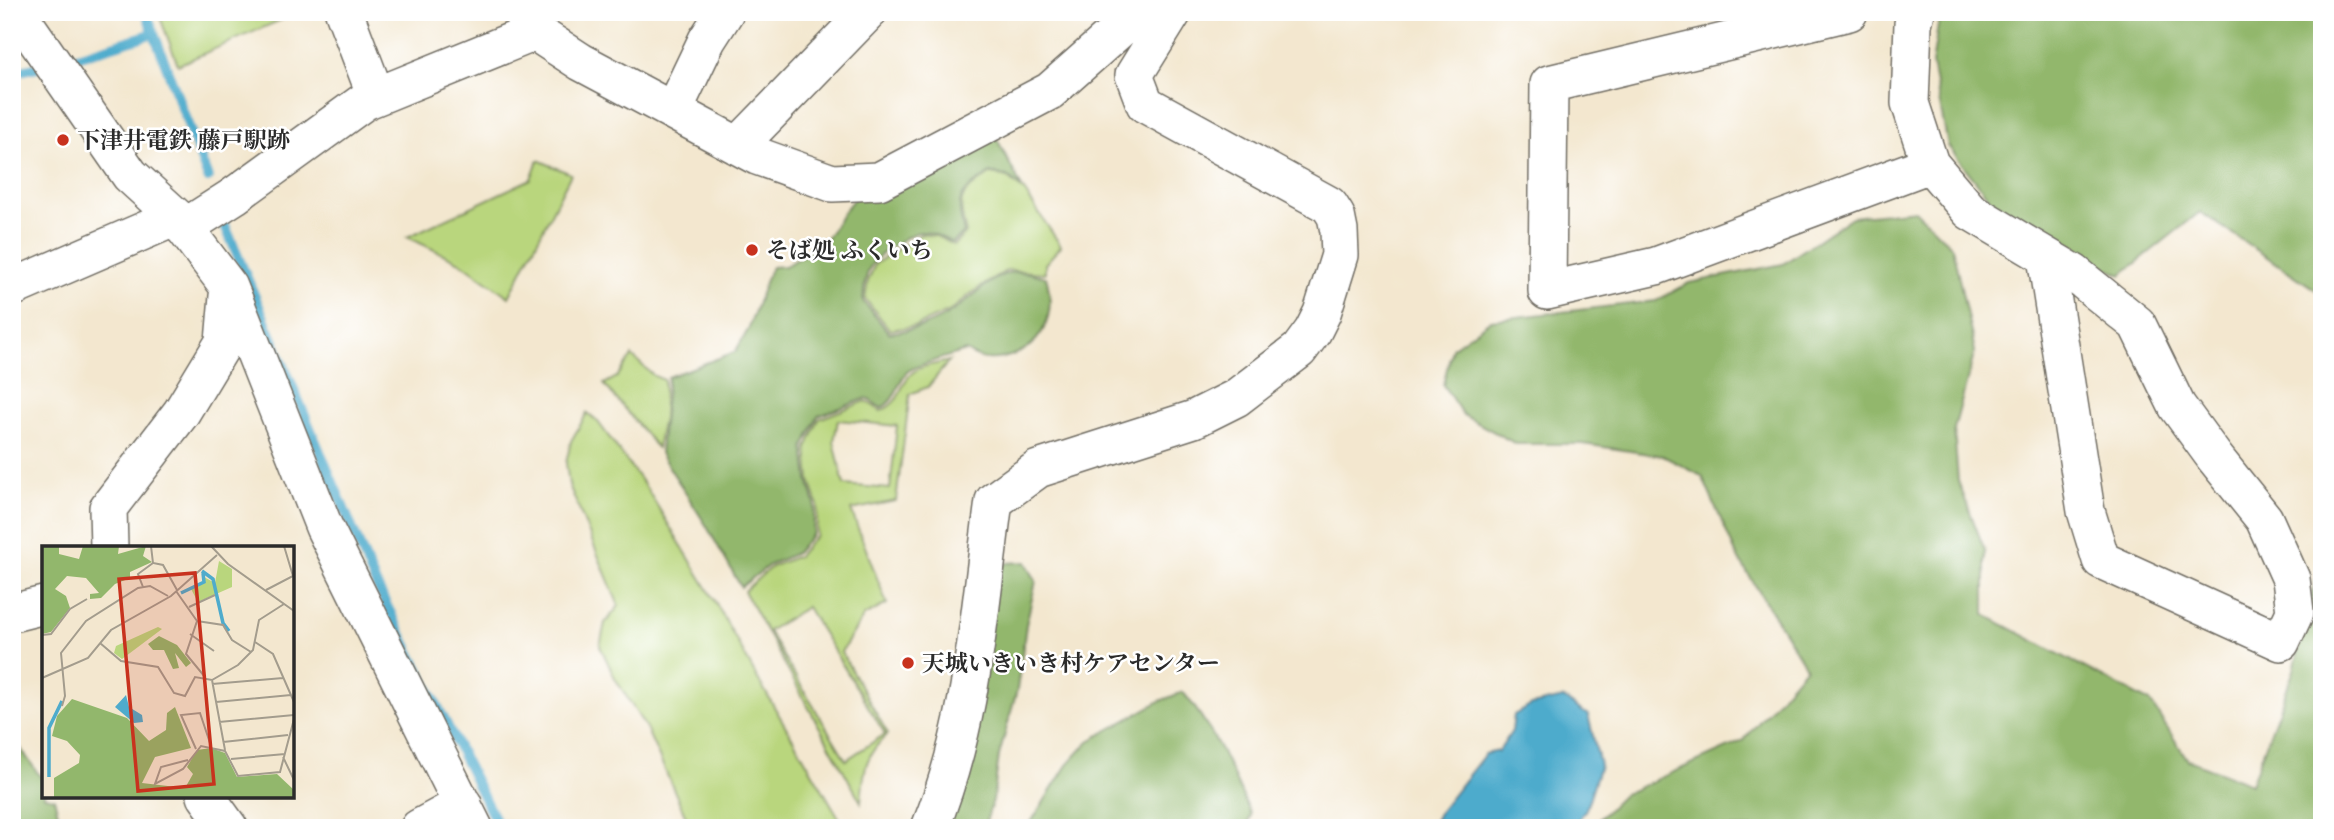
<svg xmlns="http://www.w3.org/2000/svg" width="2334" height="840" font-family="'Libre Caslon Text','Noto Serif JP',serif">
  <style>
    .green { fill: #b9d67d; stroke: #728054; stroke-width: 2; fill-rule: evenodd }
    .forest { fill: #92b76c; stroke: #5e714c; stroke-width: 2 }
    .water { fill: #4eabcc; stroke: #3c6b7c; stroke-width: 2 }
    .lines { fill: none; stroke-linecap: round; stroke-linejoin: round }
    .stream { stroke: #4eabcc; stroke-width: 10 }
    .street-casing { stroke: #716d64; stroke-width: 40 }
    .street { stroke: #fff; stroke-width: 37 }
    .poi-dot { fill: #c8321e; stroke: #fff; stroke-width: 2.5 }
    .labels { text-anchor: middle; stroke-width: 5; stroke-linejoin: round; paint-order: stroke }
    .poi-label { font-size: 23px; font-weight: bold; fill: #2b2b2b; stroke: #fff; text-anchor: start }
    .inset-river { fill: none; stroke: #4eabcc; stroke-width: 3.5 }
    .inset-road { fill: none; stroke: #a39c8d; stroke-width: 2 }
    .view { fill: #c8321e; fill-opacity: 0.15; stroke: #c8321e; stroke-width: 3.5 }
    .inset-edge { fill: none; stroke: #2b2b2b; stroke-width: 3.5 }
  </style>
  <rect width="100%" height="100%" fill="#fff"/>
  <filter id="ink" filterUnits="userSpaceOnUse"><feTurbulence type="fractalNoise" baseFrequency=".0143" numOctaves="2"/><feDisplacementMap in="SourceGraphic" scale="14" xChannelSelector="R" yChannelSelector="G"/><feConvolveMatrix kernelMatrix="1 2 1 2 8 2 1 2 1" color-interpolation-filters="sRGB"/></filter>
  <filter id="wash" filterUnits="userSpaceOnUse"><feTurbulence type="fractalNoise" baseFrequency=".00686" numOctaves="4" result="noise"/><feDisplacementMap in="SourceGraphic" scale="28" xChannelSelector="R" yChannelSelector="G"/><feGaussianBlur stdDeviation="1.57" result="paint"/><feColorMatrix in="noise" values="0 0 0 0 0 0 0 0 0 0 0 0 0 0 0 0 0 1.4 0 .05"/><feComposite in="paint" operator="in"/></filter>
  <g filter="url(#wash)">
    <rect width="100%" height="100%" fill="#f3e7cf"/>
    <path class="green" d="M158 12H299L178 65Z
      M538 160 571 174 509 297 460 262 407 237 531 179Z
      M990 174 1006 177 1024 191 1061 246 1045 264V273L1007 270 973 292 950 311 916 326 890 330 865 299 868 281 875 264 921 234 936 236 954 245 966 233C957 195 959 196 990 174Z
      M632 356 654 376 664 380 663 418 657 448 604 384 617 377Z
      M949 361 928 387 910 394 896 501 851 510 887 604 864 616 841 652 888 734C864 755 864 771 861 802L744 591 771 567 798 556 816 535 818 505 810 480 807 448 819 419 866 401 881 411C904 400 898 385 912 373 921 365 938 364 949 361ZM838 420 897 426 890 489 844 485 834 441ZM807 607 885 734 846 760 768 631Z
      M587 413 598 422 647 489 712 596 755 674 845 828H691L646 728 615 678 600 646 605 623 619 606 569 485 566 463 571 441Z"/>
    <path class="forest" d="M1940 12H2322V294L2200 212 2121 275 2000 212 1948 146 1932 64Z
      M992 129 1022 188 1007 176 990 173C959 195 955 195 964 233L952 243C943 238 933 232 922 232 912 231 878 255 872 264 865 274 864 289 863 301L889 333C914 330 928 326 950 313 966 303 990 278 1008 273 1020 270 1034 274 1046 277 1057 316 1043 349 1003 358 988 361 978 359 966 351 954 355 914 365 907 372 896 384 898 399 881 408L867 398 818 416 804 447 808 480 815 504 813 533 796 553 769 565 741 587 706 525 660 453 668 377 735 352 748 330 767 277 772 267 785 266 823 244 844 211 860 191Z
      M1915 210 1952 247 1975 351 1954 429 1958 481 1985 551V615L2150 702 2188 760 2251 784 2294 670 2322 553V828H1590L1624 794 1743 741 1806 667 1737 556 1702 476 1663 456 1583 444H1516L1463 415 1443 385 1452 348 1491 320 1656 301 1689 283 1783 264 1852 217Z
      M1026 562 1036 581 1026 625 1017 690 999 756 993 800 984 828H946L997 578 1005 563Z
      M1183 692C1215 731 1231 770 1251 815L1247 828H1030L1031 822 1067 765 1089 741 1160 701Z
      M12 736 44 782V796L54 798 62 828H12Z"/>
    <path class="water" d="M1563 698 1588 715 1600 765 1586 809 1573 828H1431L1440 811 1485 754 1499 751 1512 731 1514 715 1532 705Z"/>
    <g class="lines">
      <path class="stream" d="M146 12 208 178
        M74 58 154 33
        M12 73 38 67
        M224 223 374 580 499 828"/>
    </g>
  </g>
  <g filter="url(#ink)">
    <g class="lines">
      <defs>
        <path id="street" d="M17 12 130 175 176 217 229 287 324 527 474 828
          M344 12 376 96
          M1849 12 1549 84 1547 291 1656 266 1930 164
          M1916 12 1913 24 1910 103 1930 164 1970 211 2074 273 2137 324 2177 406 2215 458 2264 519 2291 579 2295 612 2281 642 2101 560 2086 511 2046 257
          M535 32 581 62 757 156 832 183 879 181 1050 91 1139 12
          M673 111 707 40 725 12
          M738 146 868 12
          M184 228 234 196 365 101 535 32
          M12 288 176 217
          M109 548 108 508 181 413 224 342 228 296
          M12 613 44 605
          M206 796 229 828
          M419 828 463 804
          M930 828C973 724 979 611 994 501L1038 469 1194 419 1236 398 1299 350 1313 331 1322 313 1340 255 1339 231 1336 216 1329 205 1145 104 1134 75 1173 12"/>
      </defs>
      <use href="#street" class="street-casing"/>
      <use href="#street" class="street"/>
    </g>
  </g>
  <g class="poi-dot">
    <circle cx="63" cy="140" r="7"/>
    <circle cx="752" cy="250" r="7"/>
    <circle cx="908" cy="663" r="7"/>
  </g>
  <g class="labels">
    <g class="poi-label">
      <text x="77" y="148">下津井電鉄 藤戸駅跡</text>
      <text x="766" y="258">そば処 ふくいち</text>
      <text x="922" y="671">天城いきいき村ケアセンター</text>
    </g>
  </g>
  <g transform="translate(42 546)">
    <rect width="252" height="252" fill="#f3e7cf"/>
    <path d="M177 15 190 23V41L156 56 149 43 163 36 162 31 173 37ZM116 81 120 83 80 113 72 107 74 100Z" fill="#b9d67d"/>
    <path d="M0 0H17V8L37 13 41 0H77L76 8 104 0 101 10 110 16 88 26V32L73 38 59 52 48 53V48L57 47 44 32 25 30 13 43 24 50 28 62 9 86 0 88ZM117 90 135 99 149 117 144 121 133 107 137 122 131 123 122 104H111L106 98ZM30 153 85 172 107 195 124 184 125 167 133 161 149 202 113 211 100 237 143 242 151 228 145 221 155 204 169 202 183 207 195 231 235 228 252 244V252H12V232L37 217 38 209 25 195 10 190 15 170Z" fill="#92b76c"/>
    <path d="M84 149 87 161 100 169 101 176 92 177 73 161Z" fill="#4eabcc"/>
    <path class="inset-river" d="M160 25 171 33 181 77 187 85M139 47 162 36 161 27M7 231V182L20 155"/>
    <path class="inset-road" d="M109 0 111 17 121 19 135 44M169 0 186 18 252 65M101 41 96 28 111 17M224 44 251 30 242 0M134 45 155 75M147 61 173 49M155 75 144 108 163 131M155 75 181 79 190 94 209 106M148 88 172 105M0 89 9 88 28 63 45 53M213 96 231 108 252 156M58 97 79 115 116 121 132 147 143 150 153 131 170 134 196 119 211 104 217 74 242 58M0 132 46 112 69 84 129 50 175 9M170 134 183 204M170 138 241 132M174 156 249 149M20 160 23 150 19 107 44 75 96 42 108 40 126 50M177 176 252 169M181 196 246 189M154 203 139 169 158 167 169 200M241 211 252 234M189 213 243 208M146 214 119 221 113 238 141 223 159 200 183 205 196 230 238 226 252 173"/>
    <path class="view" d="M153 27 172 238 96 245 77 33Z"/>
    <rect width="252" height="252" class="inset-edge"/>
  </g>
  <rect width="2334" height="840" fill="none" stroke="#fff" stroke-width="42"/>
</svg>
